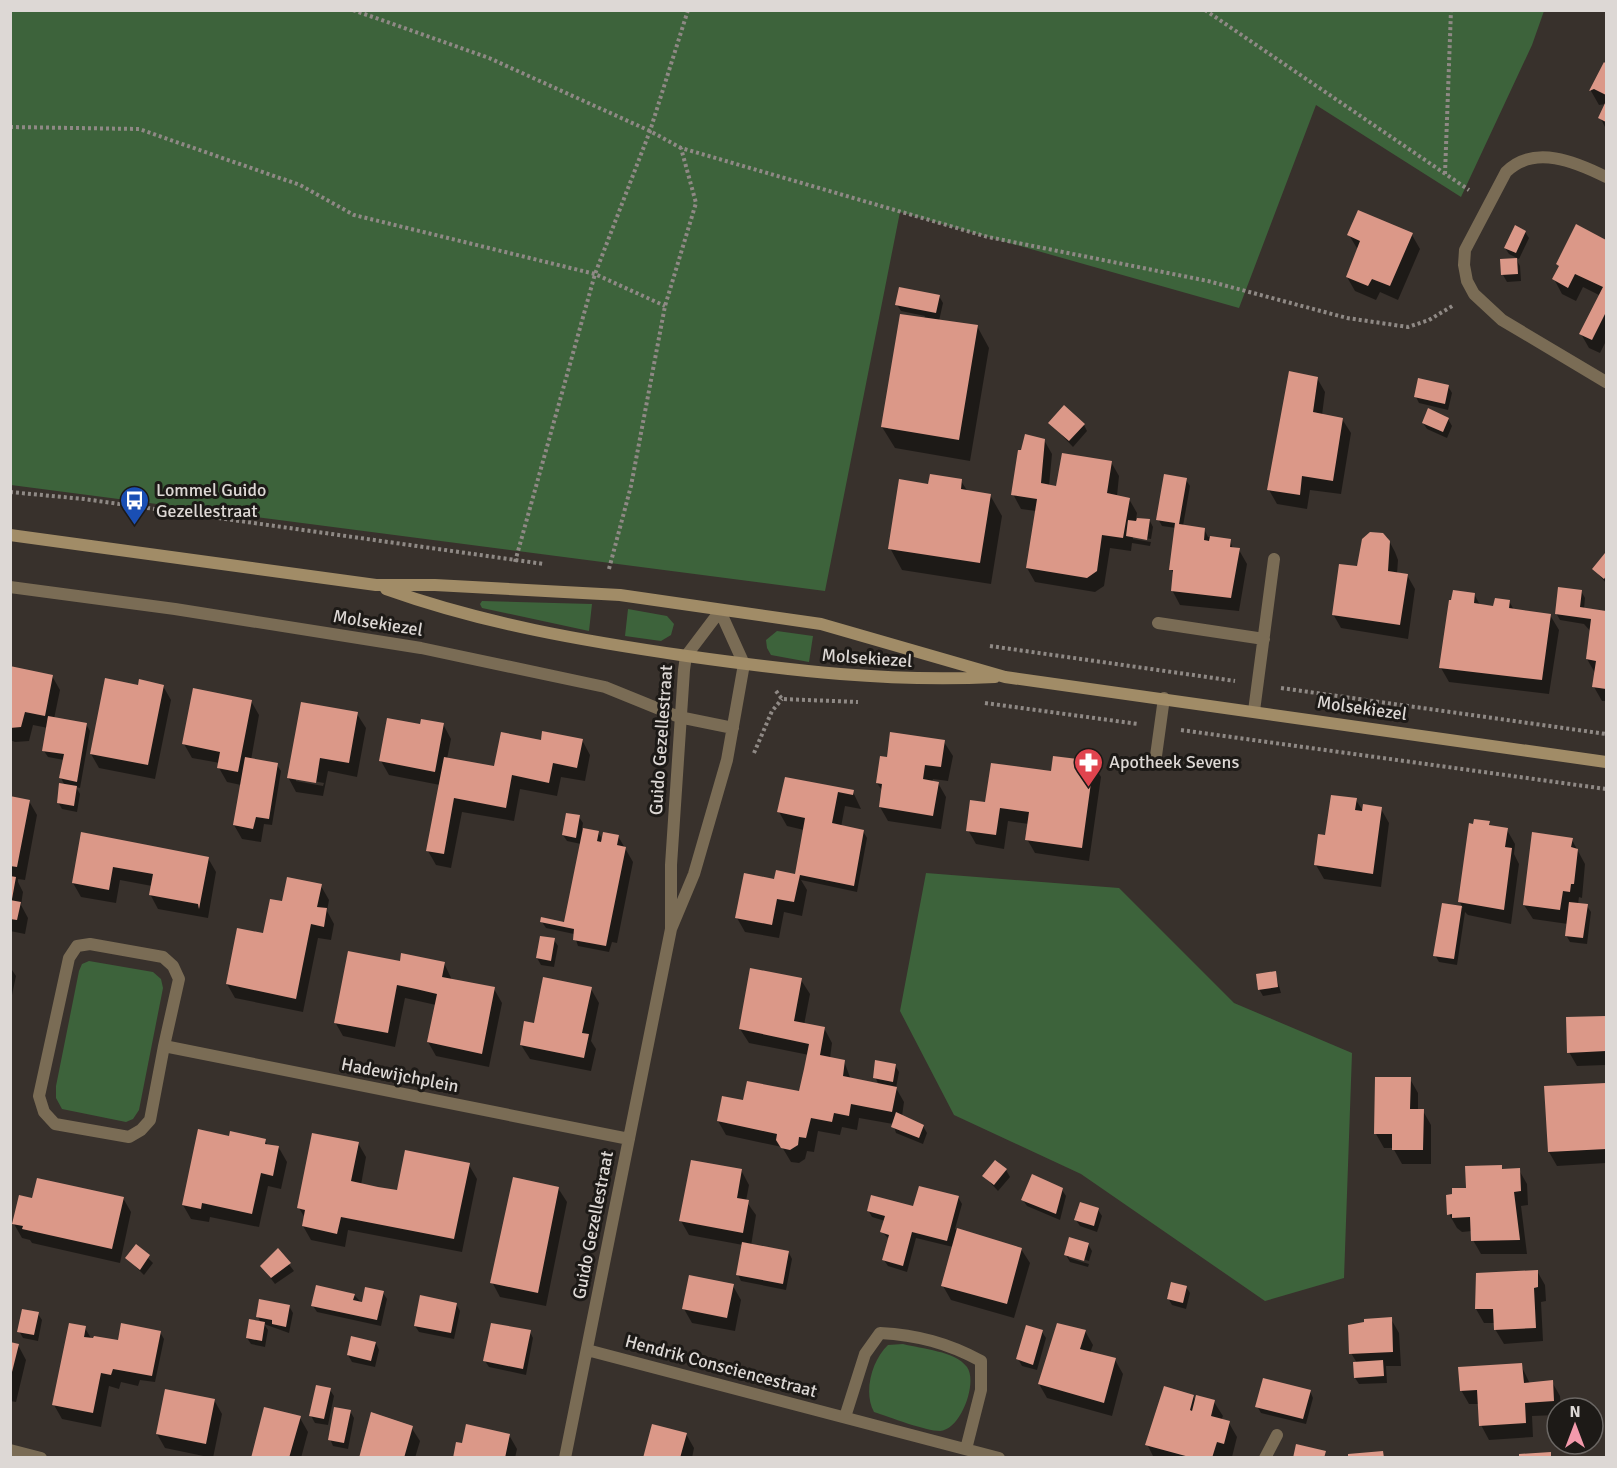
<svg xmlns="http://www.w3.org/2000/svg" width="1617" height="1468" font-family="Signika,sans-serif">
  <style>
    .green { fill: #3d633b }
    .shadow { fill: #0007; fill-rule: evenodd }
    .building { fill: #db9888 }
    .lines { fill: none; stroke-linecap: round; stroke-linejoin: round }
    .path { stroke: #8f8985; stroke-width: 4; stroke-dasharray: 3 3; stroke-linecap: butt }
    .service { stroke: #7a6c55; stroke-width: 12 }
    .minor { stroke: #7a6c55; stroke-width: 12 }
    .secondary { stroke: #a18c67; stroke-width: 12 }
    .labels { text-anchor: middle; stroke-width: 6; stroke-linejoin: round; paint-order: stroke }
    .poi-label { font-size: 18px; fill: #ddd8d5; stroke: #1d1a17; text-anchor: start }
    .street-label { font-size: 18px; fill: #ddd8d5; stroke: #1d1a17 }
  </style>
  <rect width="100%" height="100%" fill="#38312c"/>
  <path class="green" d="M11 10H1544V11L1532 45 1461 197 1316 105 1239 308 900 212 825 591 11 485Z
    M482 601 592 604 589 631 482 608 480 604Z
    M628 609 667 616 674 624 671 635 661 641 625 636Z
    M777 631 813 636 809 662 771 655 767 648 766 640Z
    M926 873 1119 888 1234 1003 1352 1053 1344 1278 1265 1301 1081 1174 954 1115 900 1011Z
    M89 961 153 972 161 979 163 988 139 1110 133 1119 126 1122 62 1109 56 1098V1086L79 971 82 964Z
    M903 1344C922 1349 955 1351 967 1367 978 1382 961 1430 940 1431 926 1431 889 1417 874 1412 863 1392 872 1360 888 1345Z"/>
  <path class="shadow" d="M1604 64 1606 104 1599 105 1591 91Z
    M1606 105V129L1600 117Z
    M1576 226 1606 241V341L1600 353 1589 348 1581 334 1601 296 1583 287 1576 301 1562 294 1554 279Z
    M1525 232 1529 238 1519 259 1509 254 1505 248Z
    M1349 235H1412L1420 249 1398 300 1380 292 1376 300 1355 291 1347 277 1358 250Z
    M1516 259 1520 266 1521 281 1507 282 1503 275 1502 260Z
    M939 296 943 303 939 321 977 326 989 348 970 461 895 448 882 427 925 316 901 311 897 305Z
    M1317 378 1325 392 1322 415 1342 419 1351 433 1341 494 1310 490 1307 509 1277 504 1269 490Z
    M1448 386 1452 393 1448 410 1419 403 1416 397Z
    M1448 419 1452 426 1447 438 1427 429 1423 423Z
    M1050 423 1084 425 1087 431 1073 447Z
    M1044 440 1052 454 1049 486 1058 488 1111 462 1119 476 1117 496 1129 499 1137 513 1136 519 1150 521 1153 527 1151 539 1133 536V539L1151 542 1150 546 1132 543 1131 551 1110 548 1104 586 1095 592 1035 582 1027 568 1036 511 1021 509 1013 494Z
    M1186 480 1190 486 1183 526 1204 529 1208 537 1230 540 1233 549 1239 550 1247 564 1239 611 1180 605 1172 590 1174 575 1171 569 1176 528 1162 526 1158 519Z
    M961 481 968 492 990 495 1002 516 991 584 902 570 890 548 929 486Z
    M1377 533 1387 537 1395 552 1398 560 1397 574 1407 575 1415 589 1408 639 1341 628 1333 614Z
    M1605 555 1606 556V583L1594 569Z
    M1581 591 1585 598 1584 609 1606 613V701H1602L1594 687 1595 673 1587 659 1591 632 1584 624 1560 620 1556 613Z
    M1474 594 1480 605 1494 607 1509 601 1514 610 1550 615 1559 630 1549 694 1449 682 1441 668Z
    M10 667 52 676 60 690 54 719 86 724 90 731 80 788 76 787 80 794 77 812 62 809 58 802 65 786 61 778 64 760 48 757 44 751 48 728 33 725 29 741 15 742 10 740Z
    M139 686H163L171 700 155 779 99 768 91 754Z
    M251 701 259 715 251 760 277 765 281 771 272 825 264 824 261 842 242 839 234 825 241 785 227 782 219 768 220 763 192 758 184 744Z
    M357 714 366 728 357 777 328 771 323 796 296 792 288 777ZM296 778 324 783 323 786 296 781Z
    M443 724 451 739 447 759 495 768 542 741 582 740 590 755 585 781 561 777 557 796 520 789 514 821 462 812 451 868 436 865 428 851 440 785 389 775 381 761 422 726Z
    M944 742 953 756 948 781 933 779 932 782 938 783 946 797 941 829 888 821 880 807 883 792 877 783 888 758Z
    M1093 763 1101 777 1089 861 1035 853 1027 839 1029 824 1008 821 1004 849 976 844 968 830 986 804 1052 773Z
    M786 778 853 792 861 809 845 806 841 827 863 831 867 838 857 892 801 880 807 890 802 916 784 912 779 938 745 932 737 918 775 881 798 876 804 830 787 826 779 812Z
    M10 798 29 801 37 815 25 880 18 879V882L23 892 21 905 28 918 25 934 10 931Z
    M1356 800 1364 813 1381 809 1389 823 1381 887 1324 879 1316 865 1326 837Z
    M579 817 583 823 582 829 598 832 603 841 618 836 633 862 617 943 612 942 609 952 578 946 574 934 546 928 542 922 568 924 581 844 567 841 563 835Z
    M1489 823 1491 827 1507 830 1515 844 1514 854 1519 864 1511 924 1468 915 1465 912 1457 965 1439 962 1435 955 1443 904 1463 908 1459 901Z
    M82 834 208 858 216 872 208 918 158 909 150 894 152 886 120 880 116 903 81 897 73 883Z
    M1572 840 1585 864 1582 898 1579 897 1578 904 1587 906 1591 912 1587 944 1570 942 1566 935 1568 924 1533 919 1524 905Z
    M321 886 329 900 327 911 334 924 331 940 318 938 303 1012 235 998 227 984 264 935 284 903Z
    M554 940 558 946 554 967 541 965 537 958Z
    M401 963H444L452 980 494 989 502 1003 489 1067 436 1056 428 1042 436 1005 405 998 395 1047 343 1036 335 1022Z
    M10 967 16 976 11 1000H10Z
    M1275 972 1281 993 1263 996 1259 989Z
    M801 980 810 994 804 1025 824 1028 832 1043 830 1058 844 1061 851 1080 879 1085 875 1077 895 1065 899 1072 896 1088 904 1102 902 1116 923 1126 927 1133 923 1144 896 1133 893 1124 859 1118 857 1130 842 1127 840 1135 818 1131 814 1152 807 1151 805 1159 799 1163 791 1162 782 1147 726 1135 718 1121 744 1102 801 1092 809 1055 749 1043 740 1029Z
    M591 989 599 1003 591 1041 596 1049 591 1071 530 1059 521 1045 535 1025Z
    M1605 1017 1606 1065 1577 1066 1569 1052Z
    M1410 1079 1418 1093V1111H1423L1431 1125V1164H1402L1393 1148H1384L1376 1134Z
    M1606 1084V1163L1557 1166 1549 1152 1545 1088Z
    M230 1138 265 1140 268 1146 279 1148 287 1162 281 1189 268 1186 259 1227 210 1217 209 1222 191 1219 183 1205Z
    M358 1143 366 1157 361 1185 398 1192 469 1165 477 1179 462 1252 348 1230 345 1247 311 1240 303 1226 305 1218 299 1208Z
    M1501 1166 1503 1171 1519 1170 1527 1184 1528 1205 1521 1206 1527 1254H1481L1473 1240 1472 1231 1462 1232 1457 1228 1449 1214 1467 1189Z
    M741 1170 749 1185 746 1201 756 1215 751 1246 789 1253 792 1259 786 1290 741 1281 738 1275 743 1245 689 1235 681 1221Z
    M1006 1170 1010 1177 998 1191 984 1176Z
    M558 1188 567 1202 546 1306 500 1297 492 1282Z
    M1062 1190 1066 1196 1060 1220 1027 1206 1023 1200Z
    M958 1197 962 1204 955 1229 1021 1249 1030 1263 1014 1318 951 1300 943 1286 953 1247 916 1238 907 1272 888 1266 884 1260 890 1240 882 1232 885 1221 872 1217 868 1210 914 1208Z
    M123 1198 131 1212 120 1263 32 1243 30 1240 22 1238 14 1224 33 1199Z
    M1098 1210 1102 1216 1097 1232 1080 1226 1076 1220Z
    M1088 1244 1092 1251 1089 1261 1069 1255V1258L1089 1264 1088 1267 1070 1262 1066 1255Z
    M136 1246 153 1263 144 1275 127 1258Z
    M278 1250 294 1271 275 1284 262 1267Z
    M1537 1271 1545 1285 1546 1301 1541 1302 1543 1341 1504 1344 1495 1329V1323H1484L1476 1309 1478 1274Z
    M733 1286 741 1300 735 1331 692 1323 684 1309Z
    M1186 1287 1190 1293 1186 1309 1172 1305 1168 1298Z
    M383 1293 387 1299 381 1326 317 1312 313 1306 354 1295 363 1304Z
    M456 1304 460 1311 454 1339 419 1332 415 1326Z
    M289 1306 293 1313 289 1333 264 1324 268 1330 265 1347 251 1344 247 1338 261 1323 258 1317Z
    M38 1314 42 1320 38 1341 23 1338 19 1331Z
    M1391 1319 1399 1333 1401 1366H1386L1387 1383 1359 1384 1355 1378 1357 1363 1351 1353Z
    M85 1328 92 1340 119 1342 160 1332 164 1339 155 1382 140 1380 138 1386 121 1382 119 1389 109 1386 101 1427 62 1419 54 1405Z
    M1085 1331 1093 1345 1090 1353 1115 1360 1123 1374 1112 1416 1047 1398 1039 1384Z
    M530 1332 533 1338 526 1375 489 1367 485 1361Z
    M1042 1332 1046 1338 1037 1370 1022 1366 1018 1359Z
    M10 1343 18 1345 26 1360 16 1402 10 1401Z
    M376 1343 379 1350 375 1367 352 1362 348 1355Z
    M1521 1365 1530 1384 1552 1382 1560 1396 1561 1408H1557V1415L1532 1416 1533 1437 1489 1440 1481 1425 1479 1404H1469L1461 1390Z
    M330 1390 334 1396 328 1425 315 1423 311 1416Z
    M1310 1391 1313 1398 1306 1424 1261 1413 1257 1406Z
    M1193 1396 1196 1402H1214L1223 1416 1221 1420 1229 1423 1237 1437 1232 1457 1154 1458 1147 1444Z
    M214 1400 222 1414 213 1458 165 1448 157 1434Z
    M350 1411 354 1418 348 1449 333 1446 330 1439Z
    M300 1418 308 1432 301 1458H252Z
    M411 1427 420 1441 415 1458H360Z
    M686 1434 694 1448 692 1458H644Z
    M509 1435 517 1449 515 1458H455L463 1445Z"/>
  <path class="building" d="M1604 62 1606 64V95L1594 89 1589 91Z
    M1606 101V122L1598 118Z
    M1358 210 1413 233 1390 286 1372 279 1368 286 1346 277 1360 241 1347 235Z
    M1576 224 1606 240V312L1592 340 1579 334 1603 287 1575 274 1568 288 1552 279 1559 266 1556 264Z
    M1515 225 1526 231 1516 253 1504 248Z
    M1517 258 1518 274 1501 275 1500 259Z
    M899 287 940 295 936 313 895 305Z
    M900 314 978 325 959 440 881 427Z
    M1289 371 1318 377 1313 412 1343 418 1333 481 1302 476 1300 495 1267 490Z
    M1418 378 1449 385 1445 404 1414 397Z
    M1064 405 1085 424 1069 441 1048 423Z
    M1428 408 1449 418 1443 432 1422 423Z
    M1025 434 1045 439 1041 483 1056 486 1062 453 1112 461 1107 493 1130 498 1123 538 1102 535 1097 571 1087 578 1026 568 1037 499 1011 495 1018 450H1021Z
    M930 474 962 479 961 489 991 494 980 563 888 549 899 479 928 484Z
    M1164 474 1187 478 1179 524 1205 528 1204 540 1209 541 1210 536 1231 539 1230 547 1240 548 1231 598 1171 591 1173 570H1169L1175 523 1156 520Z
    M1137 518 1150 519 1147 540 1126 536 1128 520 1136 521Z
    M1370 532 1383 533 1390 541 1388 571 1408 574 1400 625 1332 615 1339 564 1357 566 1362 539Z
    M1605 553 1606 576 1604 579 1592 569Z
    M1558 587 1582 590 1580 607 1606 611V689L1592 687 1596 661 1586 659 1591 619 1555 614Z
    M1453 590 1475 593 1474 603 1493 606 1495 598 1510 600 1509 608 1551 614 1542 680 1439 668 1449 600H1451Z
    M10 666 53 675 45 716 25 712 21 727 10 728Z
    M105 678 138 685 139 679 164 685 148 765 90 754Z
    M193 688 252 700 238 772 217 768 220 752 182 744Z
    M301 702 358 712 349 763 320 758 316 783 287 778Z
    M48 716 87 723 77 782 59 778 64 754 42 751Z
    M387 718 420 724 421 719 444 723 435 772 379 761Z
    M542 731 583 739 577 768 553 763 549 783 512 775 506 808 454 798 444 854 426 851 444 757 494 766 501 732 541 740Z
    M890 732 945 740 941 767 925 765 923 779 939 782 933 816 879 807 882 784 876 783 880 756 887 757Z
    M1053 756 1094 761 1082 848 1025 840 1029 812 1000 808 996 835 966 831 970 800 985 802 991 763 1051 771Z
    M245 757 278 763 269 819 256 817 253 829 233 825Z
    M785 777 854 790 853 795 838 792 832 823 864 830 854 886 800 875 794 902 777 899 772 925 735 918 744 873 774 879 776 870 795 874 805 818 777 812Z
    M59 783 77 786 74 806 57 803Z
    M1331 795 1357 798 1355 810 1362 811 1363 804 1382 807 1373 874 1314 865 1318 834 1325 835Z
    M10 796 30 800 17 867 10 866Z
    M566 813 580 815 576 838 562 835Z
    M1474 819 1490 821 1489 825 1508 828 1505 847 1512 848 1504 910 1458 902 1469 823 1473 824Z
    M583 828 599 831 597 841 601 842 603 832 619 835 617 845 626 847 606 946 573 940 574 929 540 922 541 917 564 922Z
    M81 832 209 857 199 909 198 904 149 895 153 874 113 867 109 890 72 883Z
    M1532 832 1573 838 1571 847 1578 849 1574 884H1571L1570 892 1563 891 1560 910 1523 905Z
    M10 876 16 877 12 899H10Z
    M287 877 322 884 317 907 327 908 324 927 311 924 296 999 226 984 237 928 263 933 270 899 282 901Z
    M10 900 21 902 17 920 10 919Z
    M1569 902 1588 904 1583 938 1565 936Z
    M1442 903 1462 906 1454 959 1433 956Z
    M540 936 555 938 551 961 536 958Z
    M348 951 400 961 401 953 445 962 442 977 495 987 482 1054 427 1042 437 994 416 989 397 985 388 1033 334 1023Z
    M750 968 802 978 794 1021 825 1027 820 1055 845 1060 843 1076 897 1087 892 1112 851 1104 849 1116 834 1113 832 1122 811 1118 806 1138 799 1137 798 1145 790 1150 781 1148 776 1140 777 1134 717 1121 722 1096 743 1100 747 1081 799 1091 804 1069 809 1044 739 1029Z
    M1276 971 1278 987 1258 990 1256 974Z
    M543 977 592 987 582 1033 589 1034 584 1058 520 1045 524 1021 534 1023Z
    M1606 1016V1051L1567 1053 1566 1017Z
    M875 1060 896 1064 893 1082 873 1078Z
    M1375 1077H1411L1410 1109H1424L1423 1150H1392V1134H1374Z
    M1606 1083V1149L1548 1152 1544 1086Z
    M896 1112 924 1125 919 1138 891 1127Z
    M198 1129 229 1136 230 1131 266 1139 265 1144 279 1146 273 1176 261 1173 252 1214 202 1203 201 1209 182 1205Z
    M312 1133 359 1142 351 1181 378 1187 397 1190 405 1150 470 1163 454 1239 341 1217 337 1234 302 1226 305 1210 297 1208Z
    M691 1160 742 1169 737 1198 749 1200 743 1233 679 1221Z
    M995 1160 1007 1169 994 1185 982 1176Z
    M1502 1165V1169L1520 1168 1521 1191 1514 1192 1520 1240 1471 1241 1470 1217 1452 1218V1214L1447 1215 1446 1195 1452 1194V1188H1466L1465 1166Z
    M1032 1174 1063 1188 1056 1214 1021 1200Z
    M513 1177 559 1187 538 1293 490 1283Z
    M37 1178 124 1197 112 1249 22 1229 23 1226 12 1224 19 1195 32 1198Z
    M919 1186 959 1196 947 1241 912 1232 903 1266 882 1260 889 1235 880 1232 885 1216 867 1211 871 1195 913 1206Z
    M1080 1202 1099 1208 1094 1226 1074 1220Z
    M957 1228 1022 1248 1007 1304 941 1286Z
    M1069 1237 1089 1243 1084 1261 1064 1255Z
    M742 1242 789 1251 783 1284 736 1275Z
    M136 1244 150 1255 140 1270 125 1258Z
    M278 1248 291 1263 271 1278 260 1266Z
    M1538 1270V1287L1534 1288 1536 1328 1494 1330 1493 1309H1475L1476 1273Z
    M689 1275 734 1284 727 1318 682 1309Z
    M1171 1282 1187 1286 1183 1303 1167 1299Z
    M316 1285 355 1294 353 1300 362 1302 365 1287 384 1291 377 1320 311 1306Z
    M420 1295 457 1303 451 1333 414 1326Z
    M259 1299 290 1305 286 1327 272 1324V1320L256 1317Z
    M22 1309 39 1312 34 1335 17 1332Z
    M1392 1317 1393 1352 1349 1354 1348 1325 1364 1322V1319Z
    M249 1319 265 1322 262 1341 246 1338Z
    M69 1323 86 1326 84 1337 93 1338 94 1336 118 1340 121 1323 161 1331 152 1376 113 1369 111 1375 101 1373 93 1413 52 1405Z
    M491 1323 531 1330 523 1369 483 1361Z
    M1057 1323 1086 1330 1080 1349 1116 1358 1104 1403 1038 1384Z
    M1026 1325 1043 1330 1033 1365 1016 1359Z
    M351 1336 376 1342 371 1361 347 1355Z
    M10 1342 19 1344 11 1376H10Z
    M1383 1360 1384 1376 1354 1378 1353 1362Z
    M1522 1363 1524 1383 1553 1380 1554 1401 1525 1403 1526 1423 1479 1426 1477 1390 1460 1391 1458 1367Z
    M1263 1378 1311 1390 1303 1419 1255 1407Z
    M316 1385 331 1388 324 1419 309 1416Z
    M1164 1386 1194 1395 1190 1410 1192 1411 1196 1395 1215 1400 1211 1416 1230 1421 1224 1444 1217 1442 1212 1458H1193L1145 1445Z
    M165 1389 215 1399 206 1444 156 1434Z
    M264 1407 301 1416 289 1458H251Z
    M334 1407 351 1410 344 1443 328 1440Z
    M371 1412 413 1426 404 1458H359Z
    M466 1424 510 1434 505 1458H453L456 1442 462 1443Z
    M652 1424 687 1433 680 1458H643Z
    M1296 1444 1326 1451 1324 1458H1293Z
    M1383 1451 1384 1458H1348V1454Z
    M1551 1452V1458H1519V1454Z"/>
  <g class="lines">
    <path class="path" d="M353 10 489 58 650 131 681 148 988 237 1208 281 1347 318 1408 327 1429 320 1454 305
      M1205 10 1469 190
      M10 127 139 129 300 185 354 215 595 274 665 306
      M1445 174 1451 10
      M10 492 84 499 544 564
      M515 562 595 274 650 131 688 10
      M609 569 631 486 665 306 696 203 681 148
      M990 646 1235 681
      M1281 688 1606 734
      M776 691 782 699 858 702
      M985 703 1138 724
      M1181 730 1606 789
      M754 753 772 711 782 699"/>
    <path class="service" d="M1158 623 1264 639
      M1254 711 1274 559
      M1155 763 1164 698"/>
    <path class="minor" d="M1606 177C1576 162 1534 144 1506 172L1465 250 1464 265 1467 281 1474 294 1502 320 1606 382
      M10 587 175 609 421 648 605 687 679 717 733 728
      M164 1046 150 1120 141 1130 129 1137 55 1124 44 1112 39 1096 69 958 77 946 90 944 163 957 173 966 179 979 164 1046 629 1139
      M587 1350 999 1458
      M845 1417 865 1354 880 1333C917 1335 948 1343 981 1361V1390L966 1449
      M10 1450 41 1458
      M565 1458 671 929 694 874 727 760 744 664 720 611 686 656 684 670 671 865V929
      M1265 1458 1277 1435"/>
    <path class="secondary" d="M10 535 376 585H435L620 595 821 624 1005 677 1606 762
      M386 589C484 624 584 641 687 656 794 671 886 682 995 677"/>
  </g>
  <defs>
    <symbol id="bus-pin" viewBox="-11 -11 22 30"><path d="M0 17L-7.5 6A9.5 9.5 0 1 1 7.5 6Z" fill="#1a4fb4" stroke="#1d1a17"/><path d="M-5-6H5V4H4V6H2V4H-2V6H-4V4H-5ZM-3.5-4V0h7V-4ZM-3.5 1.2v1.5H-2V1.2ZM2 1.2v1.5H3.5V1.2Z" fill="#fff"/></symbol>
    <symbol id="pharmacy-pin" viewBox="-11 -11 22 30"><path d="M0 17L-7.5 6A9.5 9.5 0 1 1 7.5 6Z" fill="#e0444e" stroke="#1d1a17"/><path d="M-2-6h4v4h4v4h-4v4h-4v-4h-4v-4h4Z" fill="#fff"/></symbol>
  </defs>
  <g fill-rule="evenodd">
    <use href="#bus-pin" x="118" y="484" width="33" height="45"/>
    <use href="#pharmacy-pin" x="1072" y="746" width="33" height="45"/>
  </g>
  <g class="labels">
    <g class="poi-label">
      <text x="156" y="496">Lommel Guido<tspan x="156" dy="21">Gezellestraat</tspan></text>
      <text x="1109" y="768">Apotheek Sevens</text>
    </g>
    <g class="street-label">
      <text transform="translate(378 623) rotate(9)" y="6">Molsekiezel</text>
      <text transform="translate(867 658) rotate(4)" y="6">Molsekiezel</text>
      <text transform="translate(1362 708) rotate(8)" y="6">Molsekiezel</text>
      <text transform="translate(661 740) rotate(-86)" y="6">Guido Gezellestraat</text>
      <text transform="translate(400 1075) rotate(11)" y="6">Hadewijchplein</text>
      <text transform="translate(593 1225) rotate(-79)" y="6">Guido Gezellestraat</text>
      <text transform="translate(721 1366) rotate(15)" y="6">Hendrik Consciencestraat</text>
    </g>
  </g>
  <rect width="1617" height="1468" fill="none" stroke="#ddd8d5" stroke-width="24"/>
  <g transform="translate(1575 1426)"><circle r="28" fill="#1d1a17" stroke="#6a6663" stroke-width="1.5"/>
  <path d="M0-4.5L10 22L0 15L-10 22Z" fill="#f39aac"/>
  <text y="-9" font-size="16" font-weight="bold" text-anchor="middle" fill="#ddd8d5">N</text>
  </g>
</svg>
